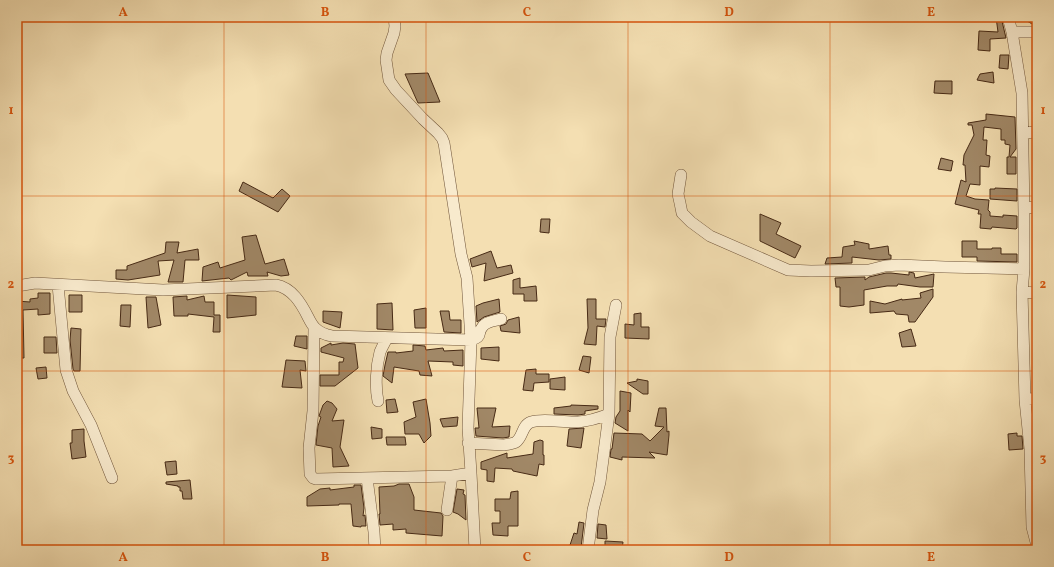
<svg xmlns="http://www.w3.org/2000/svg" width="1054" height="567" font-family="Vollkorn,serif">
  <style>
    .building { fill: #a18867; stroke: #472a15 }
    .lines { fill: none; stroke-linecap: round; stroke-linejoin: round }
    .minor-casing { stroke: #72573c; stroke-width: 12 }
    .minor { stroke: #f8eacd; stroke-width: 11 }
    .grid { fill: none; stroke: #d8540d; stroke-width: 1; stroke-opacity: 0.55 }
    .neatline { fill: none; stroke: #d8540d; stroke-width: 1.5 }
    .grid-label { font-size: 13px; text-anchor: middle; font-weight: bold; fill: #d8540d }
  </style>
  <rect width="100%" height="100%" fill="#f4dfb2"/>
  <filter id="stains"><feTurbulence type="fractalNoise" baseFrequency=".005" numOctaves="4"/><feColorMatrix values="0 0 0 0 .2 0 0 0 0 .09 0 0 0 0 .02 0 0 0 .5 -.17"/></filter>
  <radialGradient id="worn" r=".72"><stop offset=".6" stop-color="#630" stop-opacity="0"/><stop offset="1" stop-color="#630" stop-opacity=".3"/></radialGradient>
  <path class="building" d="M996 17H1001L1006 38 990 39V51L978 50 979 31 998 32Z
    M1020 17H1037V25H1034Z
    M1000 55H1009L1008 69 999 68Z
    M993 72 994 83 977 80 980 74Z
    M428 73 440 102 418 103 405 74Z
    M935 81H952V94L934 93Z
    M986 114 1015 117 1016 149 1010 157H1016V174H1007V157H1009L1010 145 1005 144V140H1001V129L984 127 983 140H987L986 155 990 156 989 167 980 166V185L970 184 966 196 975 199 989 200 988 210 990 212V216L1003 217V215L1017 216V228L1016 229 992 227 991 229 980 228 981 214H978L979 210 955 204 961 180 966 182 965 165H963L964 155 974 135 972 125H968V123L986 120Z
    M941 158 953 161 951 171 938 169Z
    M243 182 273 198 282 189 290 196 278 212 239 191Z
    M995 188 1017 189V201L990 199V189H995Z
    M760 214 781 223 776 234 801 246 795 258 760 241Z
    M541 219H550L549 233 540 232Z
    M256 235 265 264 284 259 289 275 281 276 267 272 268 276H248L247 272 231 280 229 278 202 281 203 267 218 262 220 268 245 260 242 237Z
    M854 241 869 244V249L888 246 889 255H891V259L879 260 852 257V263L825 264 827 258 842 257 843 247 855 245Z
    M962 241H977V249H992V248H1001V254H1017V262L977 261V257H962Z
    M166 242H179L177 253 198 249 199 260H185L183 282H168L174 260 158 261 160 275 128 280 116 279V270H127V266L165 253Z
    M491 251 497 268 511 265 513 273 484 281 486 263 472 267 470 259Z
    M909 272 914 273 915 278 934 274 933 287H920L898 284 897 286H887L864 290V305L849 307 840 306V287H836L835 278 865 277V280L869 277 886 273H891L909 275Z
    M520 278V288L536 286 537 301H524V294H513V280Z
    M933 289V297L915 322H909L908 315 896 314 894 311 870 313V301L885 304 902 299V300L921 298 920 293Z
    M38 293H50V314L38 315V309L23 310 24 358H19L17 345V301L30 302V299L38 298Z
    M69 295H82V312H69Z
    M227 295 256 297V315L227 318Z
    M187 296V300L204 296 205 302H214V315H220V332H213L214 317 188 314V316H174L173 297Z
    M146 297H156L161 325 148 328Z
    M499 299 500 312 484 317 477 322 476 306 483 303Z
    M587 299H596V319H606L605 327 597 326 596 345 584 344 588 328Z
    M392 303 393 330 377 329V304Z
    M121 305H131L130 327 120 326Z
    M426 308V328H415L414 310Z
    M323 311 342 312 340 328 323 322Z
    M440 311H449L450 320H461V333L444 332Z
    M641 313V327H649V339L625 338V324L634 325V314Z
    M519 317 520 333 501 331 500 326 506 324 508 320Z
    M71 328 81 329 80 371H74L73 369 70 340Z
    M911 329 916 346 902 347 899 333Z
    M296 336H307V349L294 346Z
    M44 337H56L57 353H44Z
    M331 343V345L343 343 355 344 358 368 335 386H320V375H339V362H343L344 358 321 352V348Z
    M413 345 425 346 426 350 443 348 444 351 463 350V366L453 365V362L428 361 432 376 420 375 419 371 394 367 392 383 383 376 385 365 388 352H396V353L413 351Z
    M499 347V361L481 359V348Z
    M583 356 591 357 589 373 579 370Z
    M286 360 305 361 306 371 300 370 302 388 282 387Z
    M46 367 47 378 38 379 36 368Z
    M536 369V374H549V382L534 383 533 391 523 390 526 370Z
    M565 377V390L550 389V379Z
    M637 379 648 381V394H643L627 383 637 381Z
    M620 391 631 393 630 412 628 410V431L615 423 616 417 620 411Z
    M395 399 398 412 387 413 386 400Z
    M426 399 430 423 431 436 424 443 419 434H405L404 422 416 417 413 402Z
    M327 401 332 403 337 409 332 421 344 420 340 447 349 466 333 467 332 448 316 445 318 426 321 417 319 416 323 405Z
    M571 405 598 406V409L585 411V414L578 415 554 414V408L571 406Z
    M477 408H496L492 427 510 426 509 437 503 438 476 436 475 428H479Z
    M659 408H666L667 432 669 431V435L667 455 649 452 655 458 622 457V460L610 457 611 449H612L614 433 642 434 650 441 664 427 655 426Z
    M458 417 457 426 443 427 440 419Z
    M371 427 382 429V438L372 439Z
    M584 428 581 448 567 446 569 429Z
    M84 429V441L86 457 72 459 70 443H72V430Z
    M1017 433V436H1022L1023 449 1009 450 1008 434Z
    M386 437H405L406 445H387Z
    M540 440 543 441V455H544V465L539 464 537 476 513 471 512 469 495 468 494 482 487 481V470L481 469V462L507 453V458L533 454 534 442Z
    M176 461 177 474 167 475 165 462Z
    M190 480 192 499H183L182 491H180V487H178V486L166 484V482Z
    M399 484H409L414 497V510L441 513 443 516 442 536 406 533V529L393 530V524L380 525 379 514H380L379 487 394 486Z
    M354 485H361L364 508 363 516 365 515 366 526H361V527L353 526 351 504H339V505L307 506V497L320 489 330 488V490L354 487Z
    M457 489 464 490 463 494 465 495 466 520 458 514 453 512Z
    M518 491V526H508V536L493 535 492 523H500V511H495V499H510L511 492Z
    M579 522 584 523 581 548 570 545 574 533 577 534Z
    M598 524 606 525 607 539 597 538Z
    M605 541 623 542 622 550H605Z"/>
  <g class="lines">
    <defs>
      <path id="minor" d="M394 17 395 26 394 33 387 53 386 60 389 80 396 90 423 119 438 133 442 138 444 143 461 254 467 278 471 340 468 428 471 473 475 550
        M1008 17 1012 32 1022 93 1024 214V269L1022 292 1025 400 1030 449 1032 527 1037 546
        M1012 32H1037
        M1023 133 1037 132
        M681 175 678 194 680 203 682 213 691 222 710 236 788 270 811 271 869 270 885 266 899 265 945 267 1024 269
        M1024 207 1037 208
        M58 285 66 370 73 391 91 425 112 478
        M17 286 35 283 163 290 276 285C292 288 301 303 308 317 310 321 312 325 315 328 320 333 326 335 332 336L471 340C484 336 476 334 483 326 487 321 495 321 501 319
        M1022 292 1037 293
        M314 328 313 411 309 448 310 474 313 478 316 479 452 476 471 473
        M1025 400 1037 398
        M378 401C375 387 376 367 380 352 382 347 385 342 387 338
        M468 443 504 445C508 444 513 444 516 442 523 437 522 425 531 422 544 418 564 423 578 422 589 421 599 418 609 414L610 337 616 305
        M367 478 374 532 375 550
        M447 510 452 476
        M588 550 593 510 600 482 609 414"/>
    </defs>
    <use href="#minor" class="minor-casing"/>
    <use href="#minor" class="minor"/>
  </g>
  <path class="grid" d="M224 17V550M426 17V550M628 17V550M830 17V550M17 196H1037M17 371H1037"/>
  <rect width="1054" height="567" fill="none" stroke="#f4dfb2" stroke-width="44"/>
  <rect x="22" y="22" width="1010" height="523" class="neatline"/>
  <g class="grid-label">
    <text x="123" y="16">A</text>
    <text x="325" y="16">B</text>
    <text x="527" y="16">C</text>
    <text x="729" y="16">D</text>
    <text x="931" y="16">E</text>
    <text x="11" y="114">1</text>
    <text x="1043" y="114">1</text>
    <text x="11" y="288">2</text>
    <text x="1043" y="288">2</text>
    <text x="11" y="462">3</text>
    <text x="1043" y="462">3</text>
    <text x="123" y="561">A</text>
    <text x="325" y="561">B</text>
    <text x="527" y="561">C</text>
    <text x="729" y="561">D</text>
    <text x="931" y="561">E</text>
  </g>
  <rect width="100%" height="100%" filter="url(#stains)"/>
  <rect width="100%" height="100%" fill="url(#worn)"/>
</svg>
